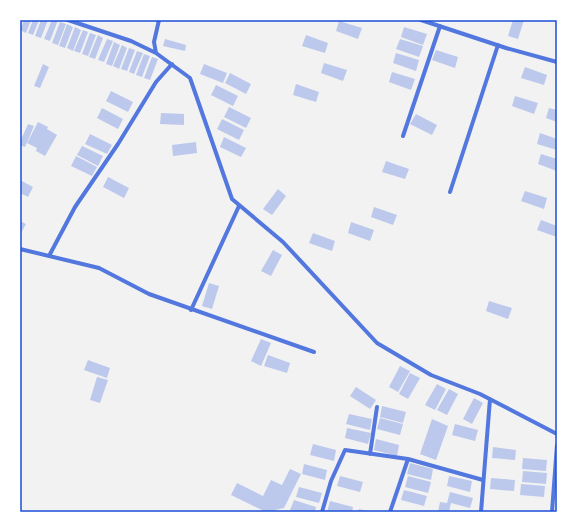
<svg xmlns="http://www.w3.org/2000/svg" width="577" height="532" font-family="'Roboto Serif',serif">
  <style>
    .building { fill: #bdc9ec }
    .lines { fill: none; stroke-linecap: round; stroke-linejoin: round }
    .minor { stroke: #5277de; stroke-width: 4 }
    .neatline { fill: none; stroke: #1d4ed8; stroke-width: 1.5 }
  </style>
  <rect width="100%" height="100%" fill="#f2f2f2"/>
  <path class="building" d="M24 20H31L26 33 20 30Z
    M33 20H39L33 35 28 33Z
    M41 20H48L41 38 35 36Z
    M52 20H58L50 41 44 39Z
    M513 20H524L518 39 508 36Z
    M339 21 362 28 358 39 336 31Z
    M60 22 66 24 58 45 52 43Z
    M67 24 73 27 65 48 59 46Z
    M75 27 81 30 73 51 67 48Z
    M404 27 427 34 423 45 401 37Z
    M83 30 88 32 80 53 74 51Z
    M90 33 96 35 88 56 82 54Z
    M98 35 103 38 95 59 89 57Z
    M306 35 328 43 325 53 302 46Z
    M107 39 113 41 104 62 98 60Z
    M165 39 186 45 185 51 163 46Z
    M400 39 423 46 419 57 396 49Z
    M114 42 120 45 112 66 106 64Z
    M122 45 127 48 119 69 113 66Z
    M129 48 135 50 127 71 121 69Z
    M436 50 458 57 455 68 432 60Z
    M137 51 143 53 134 74 129 72Z
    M396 53 419 60 416 71 393 63Z
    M144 54 150 56 142 77 136 75Z
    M152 57 158 59 150 80 144 78Z
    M324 63 347 70 343 81 321 73Z
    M43 64 49 67 40 88 34 86Z
    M204 64 227 73 223 83 200 74Z
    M525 67 547 75 544 85 521 78Z
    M392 72 415 79 411 90 389 82Z
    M230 73 251 84 246 94 225 83Z
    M296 84 319 92 316 102 293 95Z
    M216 85 238 96 233 106 211 95Z
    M111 91 133 102 128 112 106 101Z
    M515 96 538 103 534 114 512 106Z
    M229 107 251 118 246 128 224 117Z
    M102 108 123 119 118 129 97 118Z
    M549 108 557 110V122L546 118Z
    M161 113 184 114V125L160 124Z
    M416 114 437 125 432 135 410 124Z
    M222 119 244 130 239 140 217 129Z
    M38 122 48 127 47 129 57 135 45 156 36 151 37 148 27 143Z
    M28 124 34 126 25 147 20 145V142Z
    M540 133 557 139V150L537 144Z
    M90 134 112 145 107 154 85 144Z
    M224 137 246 148 241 157 220 147Z
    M196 142 197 153 173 156 172 145Z
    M82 146 103 156 98 166 77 155Z
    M541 154 557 159V171L538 164Z
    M76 156 97 167 92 176 71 166Z
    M386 161 409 169 405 179 382 172Z
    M108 177 129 188 124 198 103 187Z
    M20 180 33 187 28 197 20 193Z
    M278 189 286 196 272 215 263 209Z
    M525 191 547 198 544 209 521 201Z
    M374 207 397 215 393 225 371 217Z
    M541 220 557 226V237L537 230Z
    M20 221 26 224 20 235Z
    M351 222 374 230 370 241 348 233Z
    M313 233 335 241 332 251 309 243Z
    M273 250 282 255 271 276 261 271Z
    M209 283 219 286 212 309 202 306Z
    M489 301 512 308 508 319 486 311Z
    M261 339 271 343 261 366 251 361Z
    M268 355 290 363 287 373 264 366Z
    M88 360 110 368 107 378 84 370Z
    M400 366 410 371 398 392 389 387Z
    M410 373 420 378 408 399 399 394Z
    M97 377 108 380 100 403 90 400Z
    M437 384 446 389 435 410 425 405Z
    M356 387 376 400 370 409 350 396Z
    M449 389 458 394 447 415 437 410Z
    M474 398 483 403 472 424 463 419Z
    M382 406 406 412 403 423 380 417Z
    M349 414 372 419 370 430 346 424Z
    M380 418 403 424 400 435 377 429Z
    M432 419 448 426 436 460 420 454Z
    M455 424 478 430 475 441 452 435Z
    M347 428 371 433 368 444 345 438Z
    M376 439 399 445 397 456 374 450Z
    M313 444 336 450 334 461 310 455Z
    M493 447 516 450 515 460 492 458Z
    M523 458 547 460 546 471 522 469Z
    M410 463 433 469 431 480 407 474Z
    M304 464 327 470 325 480 302 474Z
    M290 469 301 474 284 508 275 510 274 512H266L231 495 237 483 263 496 271 480 282 485Z
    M523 471 547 473 546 484 522 482Z
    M340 476 363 482 360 492 337 486Z
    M408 476 431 482 428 493 405 487Z
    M449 476 472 481 470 492 447 486Z
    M491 478 515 480 514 491 490 489Z
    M521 484 545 486 544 497 520 495Z
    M299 487 322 493 319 503 296 497Z
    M404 490 427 496 424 506 401 500Z
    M450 492 473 498 470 508 451 503 449 512H438L440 502 447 503Z
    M294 500 316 507 315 512H296L290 510Z
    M330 501 353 507 352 512H327Z
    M359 509 368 511V512H358Z"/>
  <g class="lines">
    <path class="minor" d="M68 20 131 41 156 53
      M159 20 154 42 156 53 190 78 232 199 283 242 377 343 431 375 480 394 557 434
      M421 20 506 48 557 62
      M403 136 440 26
      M450 192 498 45
      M20 249 99 268 149 294 314 352
      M49 256 75 207 118 144 156 82 172 64
      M191 310 239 206
      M370 454 377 407
      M322 512 331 481 345 450 408 459 483 480
      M390 512 408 459
      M481 512 490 399
      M552 512 557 445"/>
  </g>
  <rect width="577" height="532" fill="none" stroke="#ffffff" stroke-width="42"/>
  <rect x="21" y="21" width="535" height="490" class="neatline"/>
</svg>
